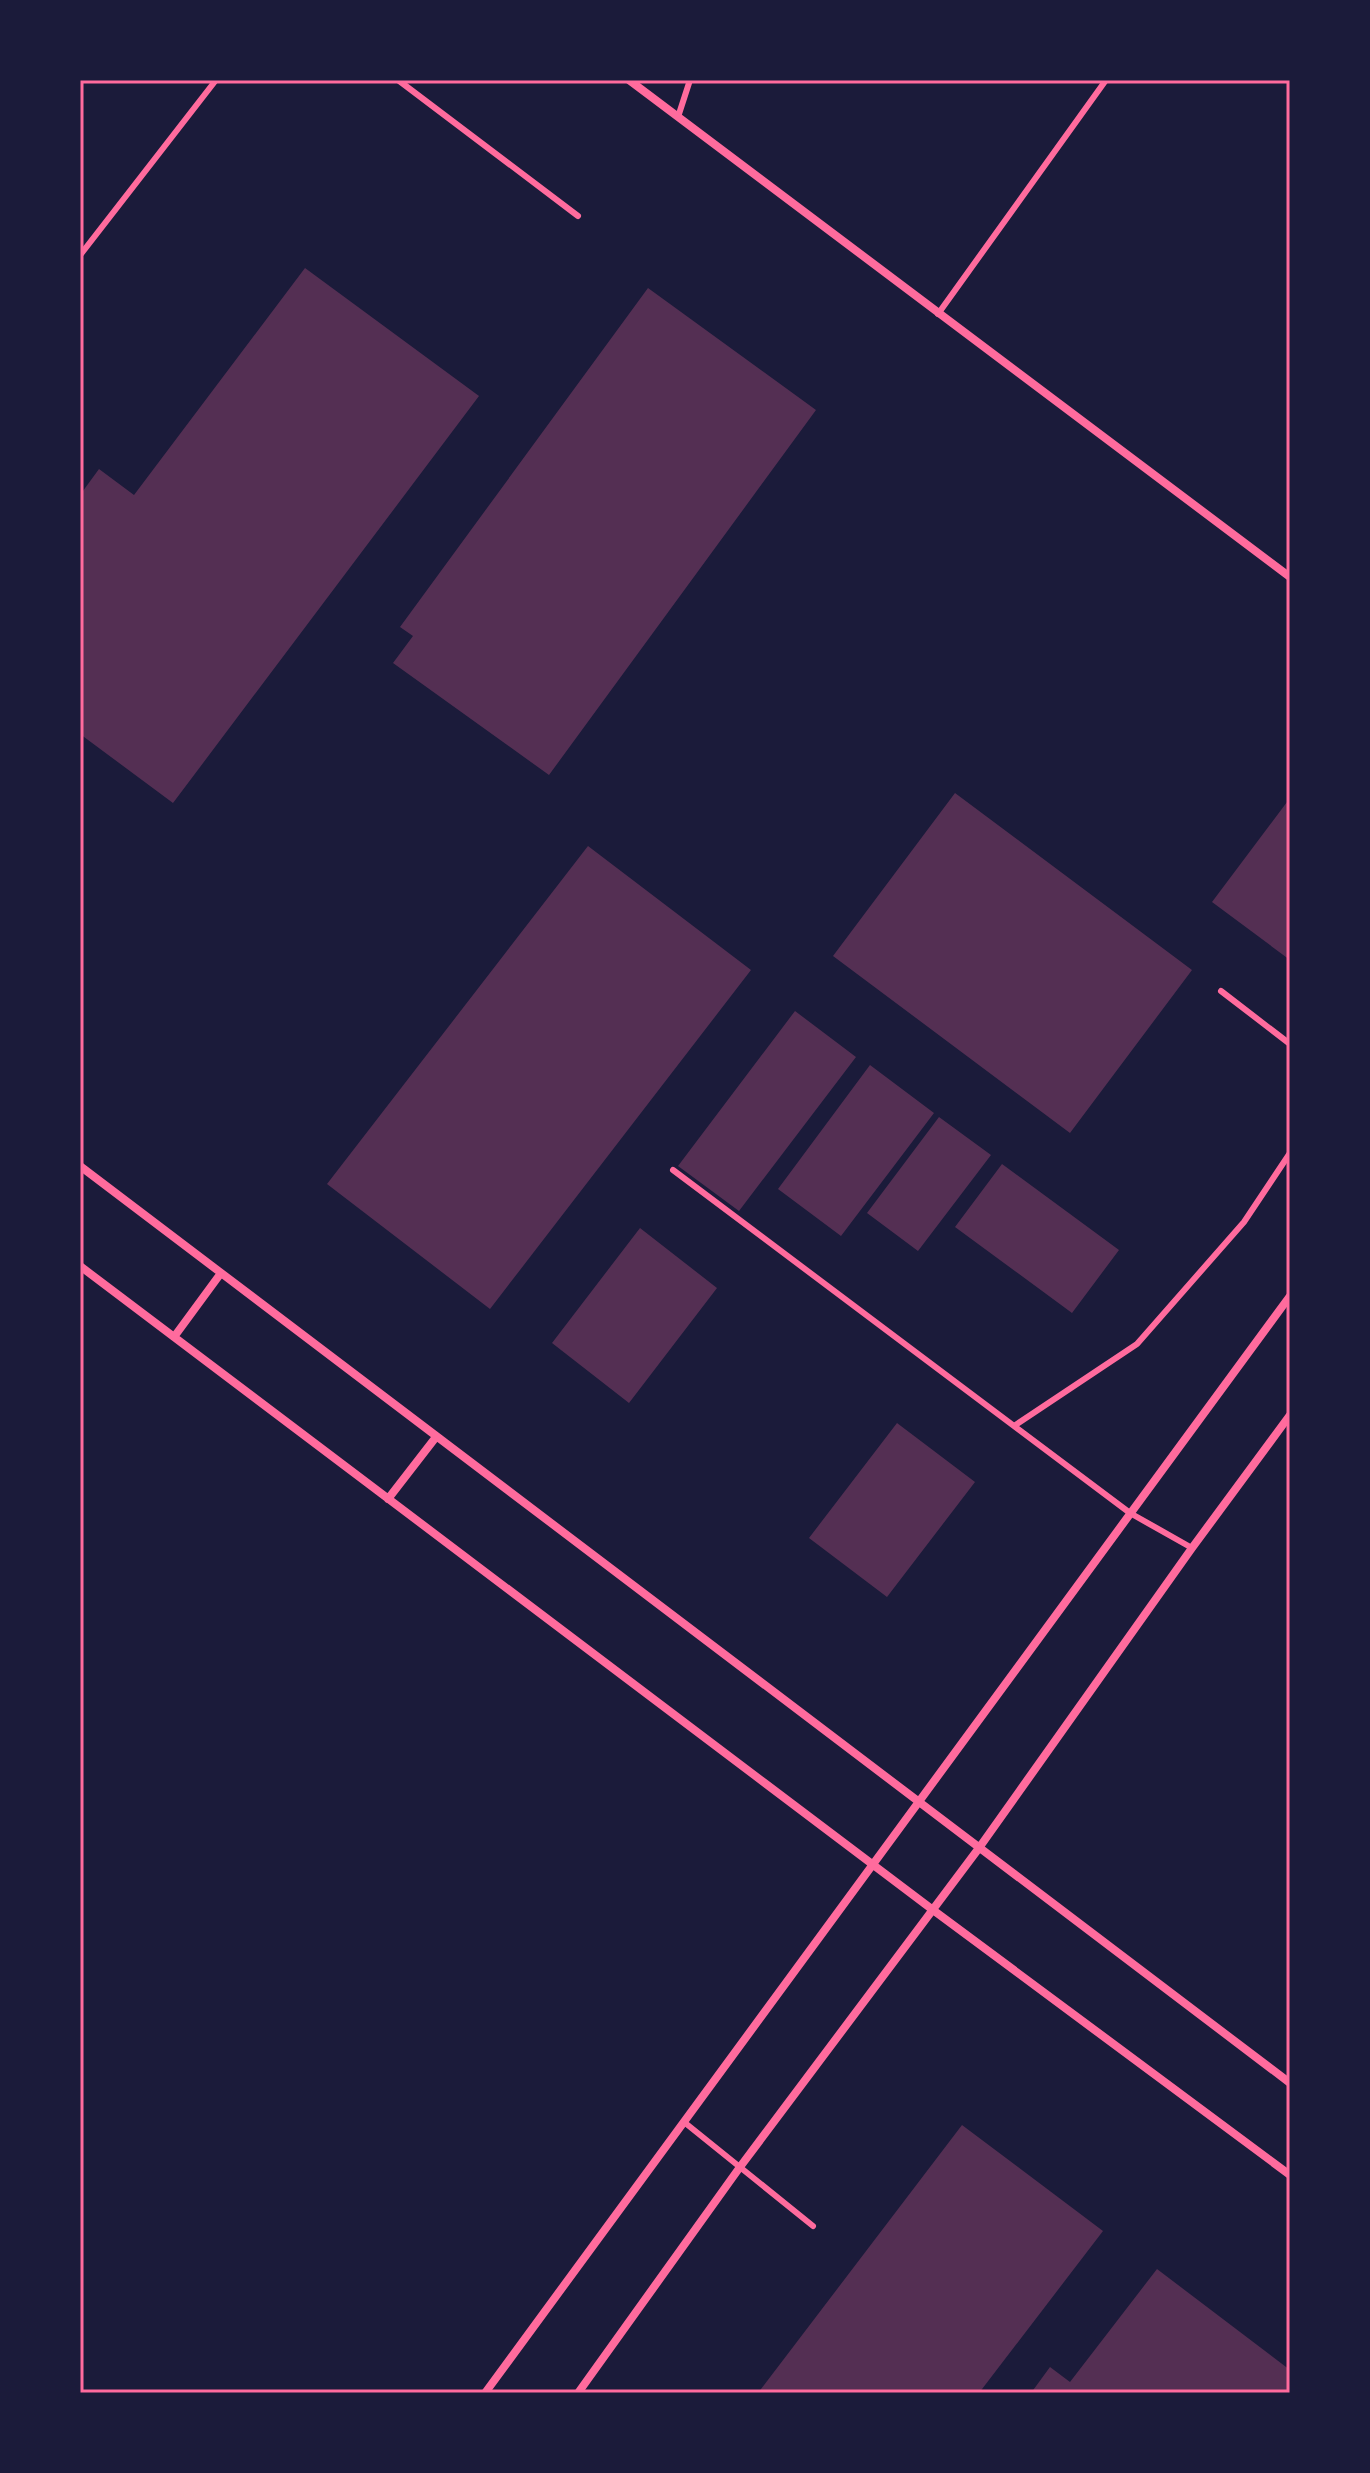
<svg xmlns="http://www.w3.org/2000/svg" width="1370" height="2473" font-family="'Roboto Condensed',sans-serif">
  <style>
    .building { fill: #542f53 }
    .lines { fill: none; stroke-linecap: round; stroke-linejoin: round }
    .service { stroke: #ff6b9d; stroke-width: 6 }
    .minor { stroke: #ff6b9d; stroke-width: 8 }
    .neatline { fill: none; stroke: #ff6b9d; stroke-width: 3 }
  </style>
  <rect width="100%" height="100%" fill="#1b1b3a"/>
  <path class="building" d="M305 268 479 396 173 803 80 734V495L99 469 134 495Z
    M648 288 816 410 549 775 393 663 413 636 400 627Z
    M955 793 1192 970 1070 1133 833 956Z
    M1290 798V960L1212 902Z
    M588 846 751 970 490 1309 327 1184Z
    M795 1011 856 1057 739 1211 678 1166Z
    M870 1065 934 1113 841 1236 778 1189Z
    M939 1117 991 1155 918 1251 867 1213Z
    M1002 1164 1119 1250 1072 1313 955 1227Z
    M640 1228 717 1288 629 1403 552 1343Z
    M897 1423 975 1482 887 1597 809 1538Z
    M962 2125 1103 2231 979 2393H758Z
    M1157 2269 1290 2370V2393H1031L1050 2367 1070 2382Z"/>
  <g class="lines">
    <path class="service" d="M398 80 578 216
      M678 117 690 80
      M81 254 216 80
      M938 314 1106 80
      M1221 991 1290 1044
      M673 1170 1130 1513 1192 1548
      M1014 1426 1137 1344 1244 1222 1290 1153
      M684 2122 813 2226"/>
    <path class="minor" d="M629 80 1290 577
      M80 1166 1290 2083
      M80 1266 933 1910 1290 2175
      M174 1337 221 1273
      M388 1499 436 1437
      M485 2393 1290 1296
      M578 2393 740 2167 979 1848 1192 1548 1290 1415"/>
  </g>
  <rect width="1370" height="2473" fill="none" stroke="#1b1b3a" stroke-width="164"/>
  <rect x="82" y="82" width="1206" height="2309" class="neatline"/>
</svg>
